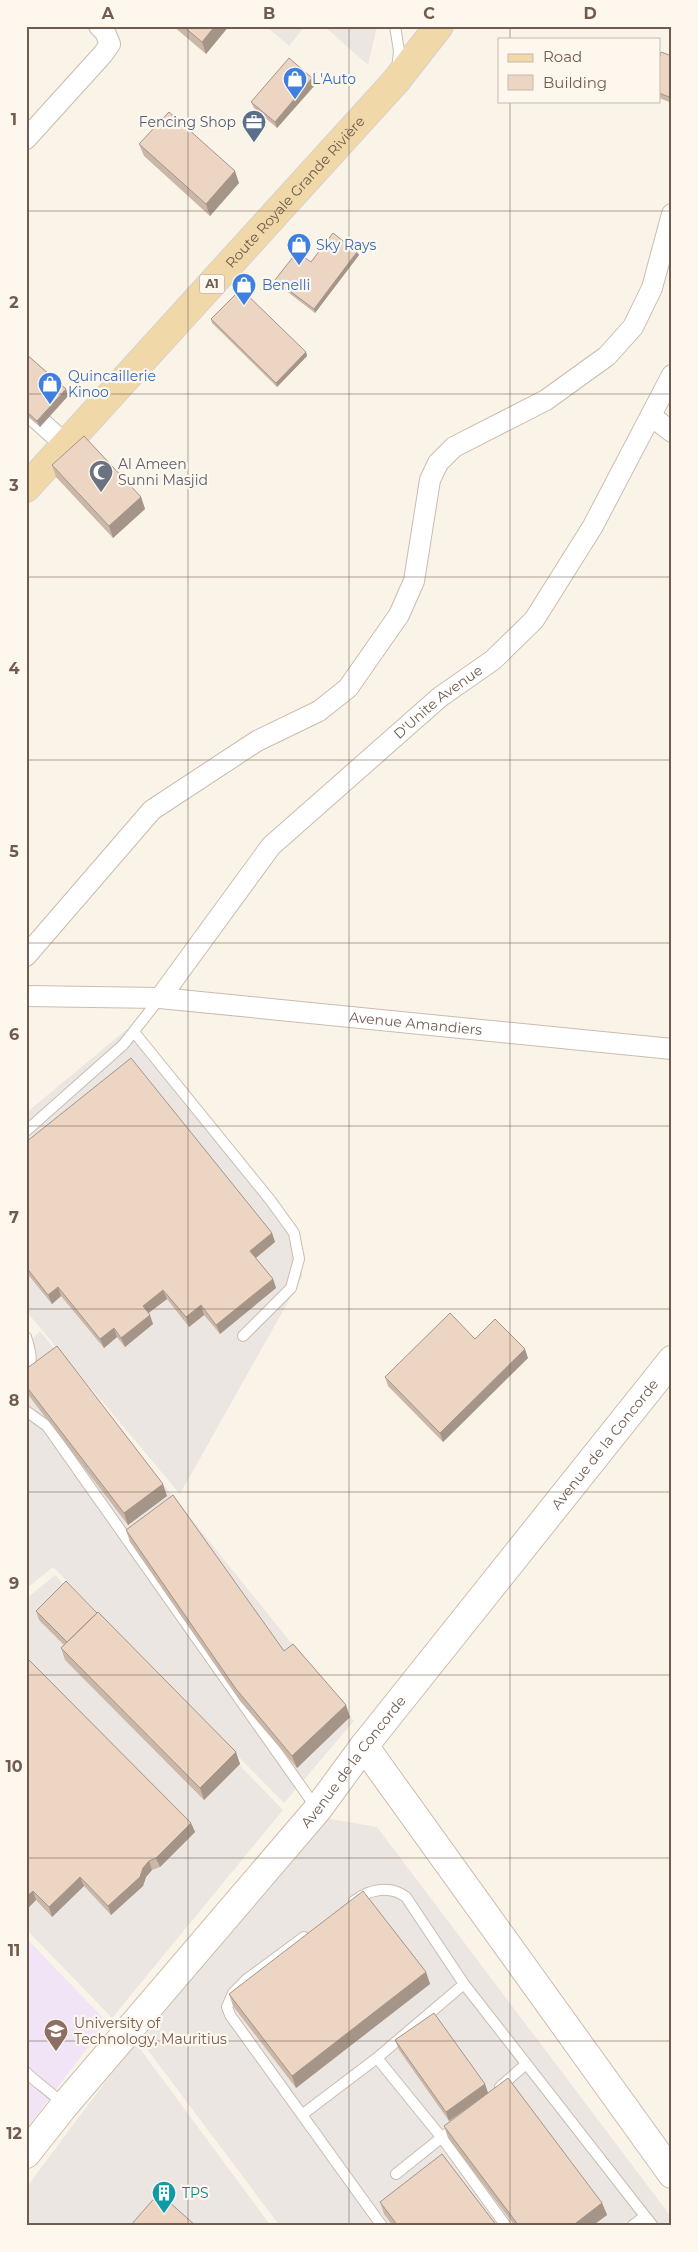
<svg xmlns="http://www.w3.org/2000/svg" width="698" height="2252" font-family="Montserrat,sans-serif">
  <style>
    .industrial { fill: #ebe6e1 }
    .education { fill: #f0e4f6 }
    .lines { fill: none; stroke-linecap: round; stroke-linejoin: round }
    .lane-casing { stroke: #cabcaf; stroke-width: 12 }
    .street-casing { stroke: #cabcaf; stroke-width: 22 }
    .secondary-casing { stroke: #cdbcad; stroke-width: 30 }
    .primary-casing { stroke: #d7d1ce; stroke-width: 30 }
    .lane { stroke: #fff; stroke-width: 10 }
    .street { stroke: #fff; stroke-width: 20 }
    .secondary { stroke: #fff; stroke-width: 28 }
    .primary { stroke: #f0d8a8; stroke-width: 28 }
    .wall { fill: #cbb7a8 }
    .shaded-wall { fill: #a59588 }
    .building { fill: #ecd5c3; stroke: #a59588 }
    .grid { fill: none; stroke: #705c4f; stroke-width: 1; stroke-opacity: 0.55 }
    .labels { text-anchor: middle; stroke-width: 4.5; stroke-linejoin: round; paint-order: stroke }
    .shield { fill: #fdf7ee; stroke: #9a8a7f; stroke-width: 1 }
    .shield-label { font-size: 12px; font-weight: bold; fill: #705c4f }
    .shop-label { font-size: 14px; fill: #366cbe; stroke: #fdf7ee; text-anchor: start }
    .service-label { font-size: 14px; fill: #4e5e75; stroke: #fdf7ee; text-anchor: end }
    .street-label { font-size: 14px; fill: #705c4f; stroke: #fdf7ee }
    .worship-label { font-size: 14px; fill: #5b616d; stroke: #fdf7ee; text-anchor: start }
    .education-label { font-size: 14px; fill: #785e54; stroke: #fdf7ee; text-anchor: start }
    .culture-label { font-size: 14px; fill: #0d838f; stroke: #fdf7ee; text-anchor: start }
    .neatline { fill: none; stroke: #705c4f; stroke-width: 2 }
    .grid-label { font-size: 16px; text-anchor: middle; font-weight: bold; fill: #705c4f }
  </style>
  <rect width="100%" height="100%" fill="#faf3e8"/>
  <path class="industrial" d="M266 26H305L289 46Z
    M324 26H377L368 65Z
    M127 1029 297 1232 302 1277 180 1494 26 1311V1113Z
    M40 1331 354 1721 284 1803 53 1567 26 1589V1345Z
    M55 1575 283 1810 112 2018 26 1929V1599Z
    M319 1817 377 1827 672 2218V2226H280L141 2041Z
    M135 2042 271 2226H26V2188Z"/>
  <path class="education" d="M26 1938 107 2022 26 2129Z"/>
  <g class="lines">
    <defs>
      <path id="lane" d="M395 26 399 51 397 70
        M134 1032 271 1201 294 1233 299 1259 291 1288 243 1336
        M26 1131 123 1045 160 998
        M26 1337C30 1349 34 1363 26 1375
        M26 1411 47 1426 317 1809
        M354 1901C370 1889 390 1885 406 1897L464 1984 645 2216 632 2226
        M304 1937 247 1979 233 1993 227 2007 230 2015 382 2226
        M377 2058 464 1984
        M26 2072C38 2085 53 2092 64 2106
        M500 2087 526 2064
        M303 2114 377 2058 442 2138 506 2226
        M396 2174 446 2134
        M645 2216 653 2226"/>
      <g id="street">
        <path d="M26 139 103 54 110 44 105 32 99 26"/>
        <path d="M26 409 66 445"/>
        <path d="M651 416 672 432"/>
        <path d="M26 956 152 810 257 741 319 711 348 688 399 615 414 581 430 480 438 463 454 447 546 400 607 356 633 327 652 288 672 214"/>
        <path id="s1" d="M26 996 160 998 672 1049"/>
        <path id="s2" d="M160 998 271 846 440 697 493 660 534 620 593 526 672 375"/>
      </g>
      <g id="secondary">
        <path d="M364 1746 672 2174"/>
        <path id="s3" d="M26 2154 64 2106 317 1810 364 1746 672 1360"/>
      </g>
      <g id="primary">
        <path id="s4" d="M26 488 396 81 439 26"/>
      </g>
    </defs>
    <use href="#lane" class="lane-casing"/>
    <use href="#street" class="street-casing"/>
    <use href="#secondary" class="secondary-casing"/>
    <use href="#primary" class="primary-casing"/>
    <use href="#lane" class="lane"/>
    <use href="#street" class="street"/>
    <use href="#secondary" class="secondary"/>
    <use href="#primary" class="primary"/>
  </g>
  <path class="wall" d="M173 26H229L206 54Z
    M672 56V103L659 98V58Z
    M315 85 277 128 254 108 251 102Z
    M139 144 239 183 210 216 144 156Z
    M357 252 359 255 315 313 276 283 275 280 311 262Z
    M211 319 306 352 307 356 277 387 212 323Z
    M26 354 66 389 68 396 40 427 26 415Z
    M52 465 141 497 145 509 113 538 56 477Z
    M26 1142 272 1233 275 1242 256 1258 273 1279 276 1288 220 1334 204 1315 189 1327 167 1299 148 1313 153 1324 125 1347 117 1337 104 1348 61 1296 52 1304 26 1272Z
    M475 1339 528 1358 443 1442 388 1386 385 1377Z
    M26 1369 167 1496 128 1525 26 1392Z
    M126 1530 284 1651 350 1717 297 1768 240 1701 130 1542Z
    M36 1611 236 1752 240 1764 204 1800 65 1660 61 1648 64 1645 39 1620Z
    M26 1657 191 1823 195 1832 160 1867 152 1870 146 1877 143 1886 111 1915 84 1886 52 1917 36 1900 26 1910Z
    M426 1972 430 1984 296 2088 233 2006 229 1994Z
    M395 2040 485 2084 488 2093 602 2203 607 2215 592 2226H515L448 2138 444 2126 471 2106 449 2121 399 2050Z
    M380 2202 497 2226H393L384 2214Z"/>
  <path class="shaded-wall" d="M215 26H229L206 54 202 42Z
    M312 78 315 85 277 128 275 122Z
    M235 171 239 183 210 216 206 204Z
    M357 252 359 255 315 313 314 309Z
    M306 352 307 356 277 387 276 383Z
    M66 389 68 396 40 427 37 421Z
    M141 497 145 509 113 538 109 526Z
    M272 1233 275 1242 253 1260 250 1251Z
    M273 1279 276 1288 220 1334 216 1325Z
    M58 1287 61 1296 52 1304 48 1295Z
    M163 1290 167 1299 146 1315 143 1306Z
    M201 1305 204 1315 189 1327 186 1317Z
    M150 1315 153 1324 125 1347 121 1338Z
    M114 1328 117 1337 104 1348 100 1339Z
    M525 1349 528 1358 443 1442 440 1433Z
    M163 1484 167 1496 128 1525 124 1513Z
    M346 1705 350 1717 297 1768 292 1756Z
    M236 1752 240 1764 204 1800 200 1788Z
    M191 1823 195 1832 160 1867 156 1858Z
    M149 1861 152 1870 146 1877 143 1886 111 1915 108 1906Z
    M80 1877 84 1886 52 1917 49 1907Z
    M33 1891 36 1900 26 1910V1897Z
    M426 1972 430 1984 296 2088 292 2076Z
    M485 2084 488 2093 449 2121 446 2112Z
    M602 2203 607 2215 592 2226H572Z"/>
  <path class="building" d="M183 26H215L202 42Z
    M661 52 672 56V98L659 93V58Z
    M289 58 312 78 275 122 251 102Z
    M169 112 235 171 206 204 139 144Z
    M333 233 357 252 314 309 275 280 297 252 311 262Z
    M241 289 306 352 276 383 211 319Z
    M26 354 66 389 37 421 26 411Z
    M84 436 141 497 109 526 52 465Z
    M131 1058 272 1233 250 1251 273 1279 216 1325 201 1305 186 1317 163 1290 143 1306 150 1315 121 1338 114 1328 100 1339 58 1287 48 1295 26 1267V1142Z
    M450 1313 475 1339 495 1319 525 1349 440 1433 385 1377Z
    M57 1346 163 1484 124 1513 26 1386V1369Z
    M173 1495 284 1651 293 1644 346 1705 292 1756 236 1689 126 1530Z
    M66 1581 97 1613 67 1642 36 1611Z
    M98 1612 236 1752 200 1788 61 1648Z
    M26 1657 191 1823 156 1858 149 1861 143 1868 140 1877 108 1906 80 1877 49 1907 33 1891 26 1897Z
    M363 1891 426 1972 292 2076 229 1994Z
    M434 2013 485 2084 446 2112 395 2040Z
    M508 2078 602 2203 572 2226H519L444 2126Z
    M442 2154 497 2226H398L380 2202Z
    M159 2193 196 2226H130Z"/>
  <path class="grid" d="M188 26V2226M349 26V2226M510 26V39M510 101V2226M26 211H672M26 394H672M26 577H672M26 760H672M26 943H672M26 1126H672M26 1309H672M26 1492H672M26 1675H672M26 1858H672M26 2041H672"/>
  <defs>
    <symbol id="shop-pin" viewBox="-11 -11 22 30"><path d="M0 17L-7.5 6A9.5 9.5 0 1 1 7.5 6Z" fill="#3f7fe0" stroke="#fdf7ee"/><path d="M-5-2.5h2.3a2.7 3.5 0 0 1 5.4 0H5L5.5 6h-11ZM-1.5-2.5h3a1.5 2.3 0 0 0-3 0Z" fill="#fff"/></symbol>
    <symbol id="office-pin" viewBox="-11 -11 22 30"><path d="M0 17L-7.5 6A9.5 9.5 0 1 1 7.5 6Z" fill="#5c6f8a" stroke="#fdf7ee"/><path d="M-6-3h4V-5.5h4V-3h4V5H-6ZM-1-4.5V-3h2v-1.5ZM-6 0V1H6V0Z" fill="#fff"/></symbol>
    <symbol id="mosque-pin" viewBox="-11 -11 22 30"><path d="M0 17L-7.5 6A9.5 9.5 0 1 1 7.5 6Z" fill="#6b7280" stroke="#fdf7ee"/><path d="M3.5-4.9A6 6 0 1 0 3.5 4.9A5 5 0 1 1 3.5-4.9Z" fill="#fff"/></symbol>
    <symbol id="university-pin" viewBox="-11 -11 22 30"><path d="M0 17L-7.5 6A9.5 9.5 0 1 1 7.5 6Z" fill="#8d6e63" stroke="#fdf7ee"/><path d="M0-5L7-2L0 1L-7-2ZM-4 1L0 2.5L4 1V4Q0 6-4 4Z" fill="#fff"/></symbol>
    <symbol id="building-pin" viewBox="-11 -11 22 30"><path d="M0 17L-7.5 6A9.5 9.5 0 1 1 7.5 6Z" fill="#0f9aa8" stroke="#fdf7ee"/><path d="M-4-6H4V6H1V3H-1V6H-4ZM-2.5-4.3h1.7v1.8h-1.7ZM.8-4.3h1.7v1.8H.8ZM-2.5-1h1.7V.8h-1.7ZM.8-1h1.7V.8H.8Z" fill="#fff"/></symbol>
  </defs>
  <g fill-rule="evenodd">
    <use href="#shop-pin" x="281" y="65" width="28" height="38"/>
    <use href="#office-pin" x="240" y="108" width="28" height="38"/>
    <use href="#shop-pin" x="285" y="231" width="28" height="38"/>
    <use href="#shop-pin" x="230" y="271" width="28" height="38"/>
    <use href="#shop-pin" x="36" y="370" width="28" height="38"/>
    <use href="#mosque-pin" x="87" y="458" width="28" height="38"/>
    <use href="#university-pin" x="42" y="2017" width="28" height="38"/>
    <use href="#building-pin" x="150" y="2179" width="28" height="38"/>
  </g>
  <g class="labels">
    <rect class="shield" x="199.5" y="274.5" width="25" height="19" rx="4"/>
    <g class="shield-label">
      <text x="212" y="288">A1</text>
    </g>
    <g class="shop-label">
      <text x="312" y="84">L'Auto</text>
      <text x="316" y="250">Sky Rays</text>
      <text x="262" y="290">Benelli</text>
      <text x="68" y="381">Quincaillerie<tspan x="68" dy="16">Kinoo</tspan></text>
    </g>
    <g class="service-label">
      <text x="236" y="127">Fencing Shop</text>
    </g>
    <g class="street-label">
      <text dy="5" stroke="none"><textPath href="#s4" startOffset="400">Route Royale Grande Rivière</textPath></text>
      <text dy="5" stroke="none"><textPath href="#s2" startOffset="409">D'Unite Avenue</textPath></text>
      <text dy="5" stroke="none"><textPath href="#s1" startOffset="391">Avenue Amandiers</textPath></text>
      <text dy="5" stroke="none"><textPath href="#s3" startOffset="916">Avenue de la Concorde</textPath></text>
      <text dy="5" stroke="none"><textPath href="#s3" startOffset="511">Avenue de la Concorde</textPath></text>
    </g>
    <g class="worship-label">
      <text x="118" y="469">Al Ameen<tspan x="118" dy="16">Sunni Masjid</tspan></text>
    </g>
    <g class="education-label">
      <text x="74" y="2028">University of<tspan x="74" dy="16">Technology, Mauritius</tspan></text>
    </g>
    <g class="culture-label">
      <text x="182" y="2198">TPS</text>
    </g>
  </g>
  <rect width="698" height="2252" fill="none" stroke="#fdf7ee" stroke-width="55"/>
  <rect x="498" y="38" width="162" height="65" fill="#fdf7ee" stroke="#c5b9ae"/>
  <rect x="508" y="54" width="25" height="8" fill="#f0d8a8" stroke="#c5b9ae"/>
  <text x="543" y="62" font-size="15" fill="#705c4f">Road</text>
  <rect x="508" y="75" width="25" height="15" fill="#ecd5c3" stroke="#c5b9ae"/>
  <text x="543" y="88" font-size="15" fill="#705c4f">Building</text>
  <rect x="28" y="28" width="642" height="2196" class="neatline"/>
  <g class="grid-label">
    <text x="108" y="19">A</text>
    <text x="269" y="19">B</text>
    <text x="429" y="19">C</text>
    <text x="590" y="19">D</text>
    <text x="14" y="125">1</text>
    <text x="14" y="308">2</text>
    <text x="14" y="491">3</text>
    <text x="14" y="674">4</text>
    <text x="14" y="857">5</text>
    <text x="14" y="1040">6</text>
    <text x="14" y="1223">7</text>
    <text x="14" y="1406">8</text>
    <text x="14" y="1589">9</text>
    <text x="14" y="1772">10</text>
    <text x="14" y="1956">11</text>
    <text x="14" y="2139">12</text>
  </g>
</svg>
